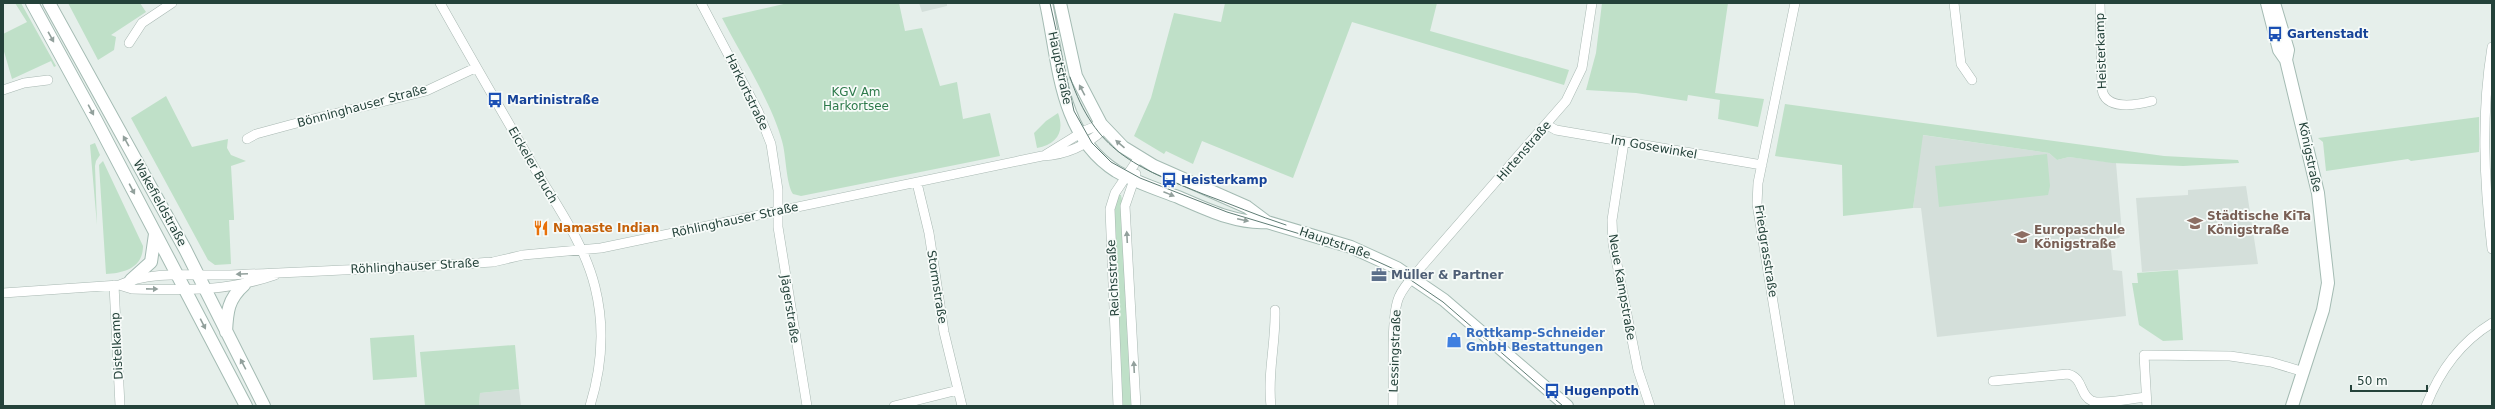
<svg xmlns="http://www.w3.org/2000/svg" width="2495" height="409" font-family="'DejaVu Sans',sans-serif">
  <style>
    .built { fill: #d4dfda }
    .green { fill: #bfe0c8 }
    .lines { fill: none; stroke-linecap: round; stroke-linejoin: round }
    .street-casing { stroke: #a8b8b2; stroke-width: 10 }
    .secondary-casing { stroke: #a4bbb3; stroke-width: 14 }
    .street { stroke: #fff; stroke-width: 9 }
    .secondary { stroke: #fff; stroke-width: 12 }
    .tram { stroke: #5f7d75; stroke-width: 1 }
    .oneway { fill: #92a09c }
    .labels { text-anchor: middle; stroke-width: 3.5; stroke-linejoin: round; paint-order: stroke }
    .transit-label { font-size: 12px; font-weight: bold; fill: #164399; stroke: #f7fbf9; text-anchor: start }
    .street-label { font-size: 12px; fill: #24423a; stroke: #f7fbf9 }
    .park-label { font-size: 12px; fill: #2d7a4b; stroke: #f7fbf9 }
    .education-label { font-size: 12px; font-weight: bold; fill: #785e54; stroke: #f7fbf9; text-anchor: start }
    .food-label { font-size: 12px; font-weight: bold; fill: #c56008; stroke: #f7fbf9; text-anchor: start }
    .service-label { font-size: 12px; font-weight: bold; fill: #4e5e75; stroke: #f7fbf9; text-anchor: start }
    .shop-label { font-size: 12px; font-weight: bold; fill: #366cbe; stroke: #f7fbf9; text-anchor: start }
  </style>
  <rect width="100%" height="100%" fill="#e6efeb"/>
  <path class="built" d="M919 3H947V6L922 12Z
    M1922 135 2049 153 2057 160 2069 157 2116 163 2122 233 2119 238 2110 240 2113 270 2122 271 2126 316 1937 337 1921 208H1913Z
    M2246 186 2258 264 2142 272 2136 198 2188 195V190Z
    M519 389 521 406H479L480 393Z"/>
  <path class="green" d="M15 3H21L56 66 54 67 51 61 12 79 3 48V34L27 22Z
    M68 3H140L146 12 111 35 116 37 114 50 98 60Z
    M788 3H899L905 31 922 28 940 86 957 82 963 119 990 113 1000 156 801 196 793 194C786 184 786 154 782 141 772 103 740 53 722 18Z
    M1225 3H1437L1430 31 1569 70 1564 85 1352 22 1293 178 1202 141 1193 164 1166 151 1164 154 1134 136 1151 98 1174 13 1221 22Z
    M1602 3H1728L1715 93 1764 99 1758 127 1718 119 1720 100 1688 95 1687 101 1636 93 1586 90 1596 53Z
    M166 96 192 147 228 139 227 148 231 155 246 161 231 166 234 217V220H229L231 264 215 265 208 260 131 118Z
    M1785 104 2164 156 2238 160 2239 163 2183 166 2112 163 2069 157 2057 160 2049 153 1923 135 1913 208 1843 216 1842 165 1775 156Z
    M1058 113C1065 132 1057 144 1037 148L1034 133 1046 121Z
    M2479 117V152L2411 161 2408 159 2326 171 2323 142 2318 138Z
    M95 143 100 155 96 161 95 166 97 225 90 145Z
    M2047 154 2050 186 2048 195 1939 207 1935 166Z
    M103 161 143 246C143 268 124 273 106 274L99 165Z
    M1118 195H1121L1122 200 1132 406H1122L1114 213Z
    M2178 270 2183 340 2163 341 2139 325 2132 283H2138L2137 273Z
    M414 335 417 377 373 380 370 338Z
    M515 345 519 389 480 393 479 406H425L420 352Z"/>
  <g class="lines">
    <defs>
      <path id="street" d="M440 3C472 60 505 117 538 174 559 209 585 246 595 287 605 327 602 367 590 406
        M701 3 758 111 771 144 778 190V227L807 406
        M1954 3 1961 64 1972 80
        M2100 3 2102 89C2105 111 2137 105 2152 101
        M129 43 142 23 172 3
        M2492 47C2481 114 2484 181 2492 249
        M3 90 24 83 48 80
        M1547 125 1556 130 1762 165
        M247 139 256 134 293 124 426 91 475 68
        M1624 142 1612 220 1613 244 1638 370 1650 406
        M1045 155 1084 131 1101 124
        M917 183 929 233 944 332 962 406
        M114 285 120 406
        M119 285C153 270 193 276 230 275 318 271 406 268 493 262L523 255 601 248 1042 156C1067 155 1086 146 1104 129
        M3 293 119 285 132 289C183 290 226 292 275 275
        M1993 381 2068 374C2084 378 2079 395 2092 401 2104 405 2133 398 2146 397
        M894 406 958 390
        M1118 406 1110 209 1115 193 1138 159
        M1136 406 1125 206 1136 174
        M1271 406C1267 374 1276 343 1275 310
        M1393 406C1394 381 1390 317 1399 297 1404 285 1415 275 1423 265L1566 101 1582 68 1592 3
        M1790 406 1757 204 1758 183 1795 3
        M2147 406 2144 355 2230 356 2271 362 2304 372
        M2426 406C2439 372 2461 342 2492 323"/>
      <path id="secondary" d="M32 3 96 120 246 406
        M49 3 185 249 264 406
        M1046 3C1059 62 1059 135 1116 171 1135 182 1157 189 1178 197 1206 209 1236 224 1267 222
        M1060 3 1076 76 1101 124 1123 147 1154 166 1247 207 1267 222 1351 247 1397 268 1444 300 1567 406
        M2267 3 2279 50 2286 60 2318 193 2328 283 2323 310 2292 406
        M2274 3 2288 50 2286 60
        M131 280 151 262 155 234
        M226 332C227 312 228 299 244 285"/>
    </defs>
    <use href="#street" class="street-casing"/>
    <use href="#secondary" class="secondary-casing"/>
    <use href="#street" class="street"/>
    <use href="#secondary" class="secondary"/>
    <path class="tram" d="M1050 3 1074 111 1092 143 1111 162 1140 178 1227 212 1350 249 1396 270 1443 302 1563 406
      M1070 77C1095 152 1136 167 1203 194 1231 204 1258 216 1286 225"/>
  </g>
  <defs><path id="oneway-solid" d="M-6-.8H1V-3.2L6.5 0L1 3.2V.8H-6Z"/></defs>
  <g class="oneway">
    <use href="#oneway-solid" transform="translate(51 37) rotate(61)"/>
    <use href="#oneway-solid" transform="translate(1082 90) rotate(-118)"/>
    <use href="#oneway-solid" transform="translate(91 110) rotate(62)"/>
    <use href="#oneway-solid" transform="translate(126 141) rotate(-119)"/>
    <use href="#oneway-solid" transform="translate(1120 144) rotate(-139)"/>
    <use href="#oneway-solid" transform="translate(132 189) rotate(62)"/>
    <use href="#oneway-solid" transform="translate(1169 194) rotate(22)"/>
    <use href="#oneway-solid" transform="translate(1243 220) rotate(12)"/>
    <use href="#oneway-solid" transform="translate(1127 237) rotate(-93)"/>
    <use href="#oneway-solid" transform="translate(242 274) rotate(177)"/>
    <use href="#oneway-solid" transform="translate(152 289) rotate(1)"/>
    <use href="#oneway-solid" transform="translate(203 324) rotate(63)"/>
    <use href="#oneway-solid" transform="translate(243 364) rotate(-118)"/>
    <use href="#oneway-solid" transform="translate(1134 367) rotate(-93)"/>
  </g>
  <defs>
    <symbol id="bus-bare" viewBox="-9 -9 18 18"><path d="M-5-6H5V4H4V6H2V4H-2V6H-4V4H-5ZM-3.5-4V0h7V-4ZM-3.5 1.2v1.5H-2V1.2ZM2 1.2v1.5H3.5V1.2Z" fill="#1a4fb4" stroke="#f7fbf9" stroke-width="2.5" paint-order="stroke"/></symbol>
    <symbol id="school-bare" viewBox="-9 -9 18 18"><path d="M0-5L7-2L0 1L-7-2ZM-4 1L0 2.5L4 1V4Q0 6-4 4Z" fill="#8d6e63" stroke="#f7fbf9" stroke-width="2.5" paint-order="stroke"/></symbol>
    <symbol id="restaurant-bare" viewBox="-9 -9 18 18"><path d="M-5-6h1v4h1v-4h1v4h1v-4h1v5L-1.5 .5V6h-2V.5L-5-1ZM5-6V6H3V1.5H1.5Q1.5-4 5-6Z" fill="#e8710a" stroke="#f7fbf9" stroke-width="2.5" paint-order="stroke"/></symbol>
    <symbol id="office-bare" viewBox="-9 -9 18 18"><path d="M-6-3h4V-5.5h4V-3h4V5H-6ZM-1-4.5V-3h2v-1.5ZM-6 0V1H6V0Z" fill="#5c6f8a" stroke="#f7fbf9" stroke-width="2.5" paint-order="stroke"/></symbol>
    <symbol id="shop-bare" viewBox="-9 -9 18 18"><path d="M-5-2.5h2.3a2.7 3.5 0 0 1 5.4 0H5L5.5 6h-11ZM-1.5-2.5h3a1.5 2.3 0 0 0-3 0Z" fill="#3f7fe0" stroke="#f7fbf9" stroke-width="2.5" paint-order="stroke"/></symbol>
  </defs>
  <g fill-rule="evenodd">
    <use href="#bus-bare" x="2264" y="23" width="22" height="22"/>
    <use href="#bus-bare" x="484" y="89" width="22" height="22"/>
    <use href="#bus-bare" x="1158" y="169" width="22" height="22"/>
    <use href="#school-bare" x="2184" y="212" width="22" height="22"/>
    <use href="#restaurant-bare" x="530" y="217" width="22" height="22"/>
    <use href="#school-bare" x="2011" y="226" width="22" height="22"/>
    <use href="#office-bare" x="1368" y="264" width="22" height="22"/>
    <use href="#shop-bare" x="1443" y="329" width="22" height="22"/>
    <use href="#bus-bare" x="1541" y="380" width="22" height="22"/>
  </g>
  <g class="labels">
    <g class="transit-label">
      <text x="2287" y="38">Gartenstadt</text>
      <text x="507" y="104">Martinistraße</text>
      <text x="1181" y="184">Heisterkamp</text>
      <text x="1564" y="395">Hugenpoth</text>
    </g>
    <g class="street-label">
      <text transform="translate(2101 51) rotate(-92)" y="4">Heisterkamp</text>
      <text transform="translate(1060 68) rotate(78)" y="4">Hauptstraße</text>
      <text transform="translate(747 92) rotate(64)" y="4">Harkortstraße</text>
      <text transform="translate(362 106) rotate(-15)" y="4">Bönninghauser Straße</text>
      <text transform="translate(1654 147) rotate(10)" y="4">Im Gosewinkel</text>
      <text transform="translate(1524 151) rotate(-49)" y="4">Hirtenstraße</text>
      <text transform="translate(2310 157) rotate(78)" y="4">Königstraße</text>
      <text transform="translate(533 165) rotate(60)" y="4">Eickeler Bruch</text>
      <text transform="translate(160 203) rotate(61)" y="4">Wakefieldstraße</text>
      <text transform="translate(735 220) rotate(-12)" y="4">Röhlinghauser Straße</text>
      <text transform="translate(1335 243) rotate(19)" y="4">Hauptstraße</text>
      <text transform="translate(1766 251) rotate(81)" y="4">Friedgrasstraße</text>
      <text transform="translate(415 266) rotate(-3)" y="4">Röhlinghauser Straße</text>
      <text transform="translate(1113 278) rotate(-93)" y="4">Reichsstraße</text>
      <text transform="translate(937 287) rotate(81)" y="4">Stormstraße</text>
      <text transform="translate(1622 287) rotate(80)" y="4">Neue Kampstraße</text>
      <text transform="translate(790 309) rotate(81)" y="4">Jägerstraße</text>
      <text transform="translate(117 346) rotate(-93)" y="4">Distelkamp</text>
      <text transform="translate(1395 351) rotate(-88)" y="4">Lessingstraße</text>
    </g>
    <g class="park-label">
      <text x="856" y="96">KGV Am<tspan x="856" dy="14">Harkortsee</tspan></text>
    </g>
    <g class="education-label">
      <text x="2207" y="220">Städtische KiTa<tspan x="2207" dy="14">Königstraße</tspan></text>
      <text x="2034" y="234">Europaschule<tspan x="2034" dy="14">Königstraße</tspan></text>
    </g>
    <g class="food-label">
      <text x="553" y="232">Namaste Indian</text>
    </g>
    <g class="service-label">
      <text x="1391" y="279">Müller &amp; Partner</text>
    </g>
    <g class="shop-label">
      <text x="1466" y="337">Rottkamp-Schneider<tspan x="1466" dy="14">GmbH Bestattungen</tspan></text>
    </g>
  </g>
  <rect width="2495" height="409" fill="none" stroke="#24423a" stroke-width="8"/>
  <path d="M2351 385v6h76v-6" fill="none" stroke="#24423a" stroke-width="2"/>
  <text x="2357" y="385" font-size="12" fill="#24423a" stroke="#f7fbf9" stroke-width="3" paint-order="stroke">50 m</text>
</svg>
